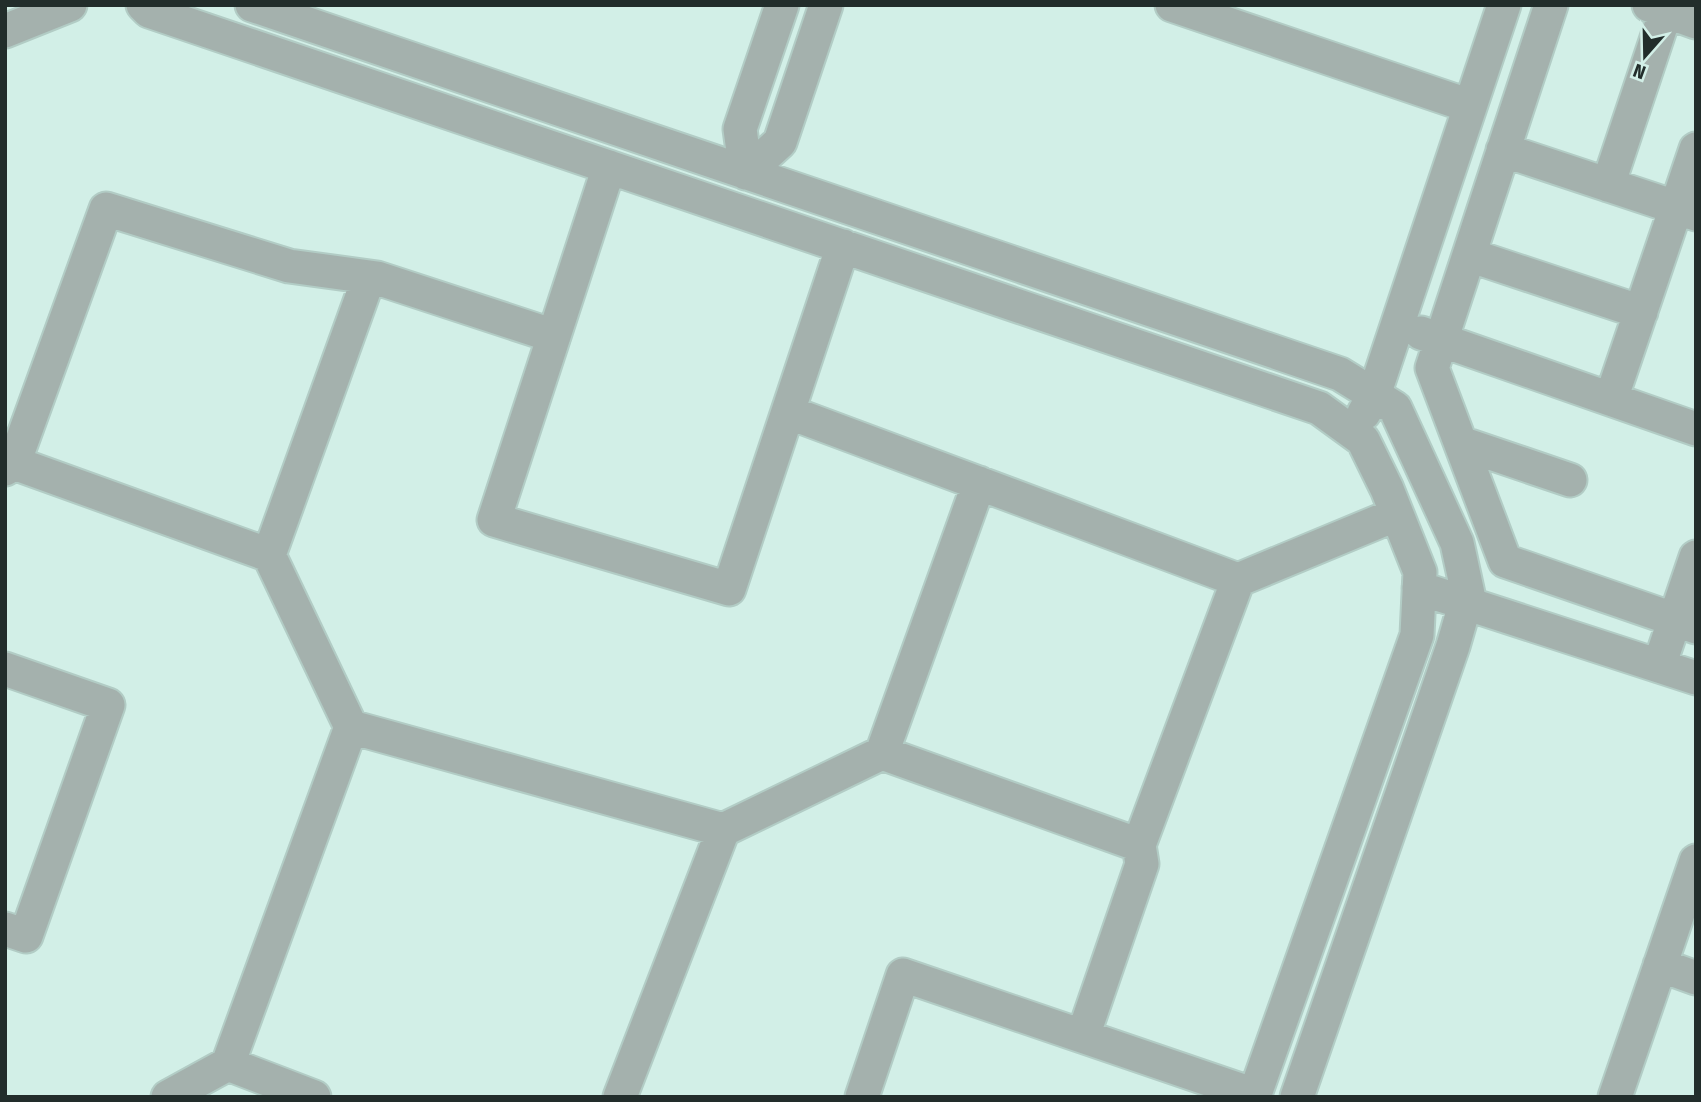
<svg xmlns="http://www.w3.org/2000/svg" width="1701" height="1102" font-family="'Fira Sans Condensed',sans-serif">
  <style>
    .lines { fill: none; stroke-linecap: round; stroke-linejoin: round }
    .minor-casing { stroke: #b2ccc5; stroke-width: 37 }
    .minor { stroke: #a4b1ad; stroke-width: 33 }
  </style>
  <rect width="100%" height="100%" fill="#d2efe7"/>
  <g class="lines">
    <defs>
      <path id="minor" d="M143 5 149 11 1319 408 1363 440 1387 489 1420 572 1417 635 1254 1097
        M252 5 1340 374 1395 408 1457 543 1468 594 1453 646 1297 1097
        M1172 5 1470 106
        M1551 5 1432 368 1505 561 1696 627
        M1649 5 1696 22
        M5 31 70 5
        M1503 150 1696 214
        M609 167 494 520 729 589 843 246
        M746 173 780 142 826 5
        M746 173 740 129 782 5
        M1608 185 1668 5
        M1469 255 1641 312
        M1421 333 1696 429
        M1611 399 1696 149
        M788 412 1238 580 1139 845 1142 864 1083 1036
        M1364 413 1374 395 1504 5
        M1461 443 1570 480
        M14 463 269 555 369 277
        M5 469 14 463 106 209 289 266 377 278 554 336
        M979 483 882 753 1139 845
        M269 555 351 727
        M1238 580 1397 514
        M1419 588 1696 678
        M1659 666 1696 557
        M5 669 108 705 26 936 5 929
        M723 830 882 753
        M1660 965 1696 978
        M168 1097 228 1064
        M314 1097 228 1064 351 727 723 830 620 1097
        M862 1097 903 975 1255 1095
        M1615 1097 1696 861"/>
    </defs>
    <use href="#minor" class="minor-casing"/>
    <use href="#minor" class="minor"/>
  </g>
  <rect width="1701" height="1102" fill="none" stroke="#222d2b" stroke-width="14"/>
  <g transform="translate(1645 56) rotate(200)" stroke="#d2efe7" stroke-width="5" paint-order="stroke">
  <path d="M0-5L12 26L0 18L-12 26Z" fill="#222d2b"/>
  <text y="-10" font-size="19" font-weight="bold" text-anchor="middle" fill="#222d2b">N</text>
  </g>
</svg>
